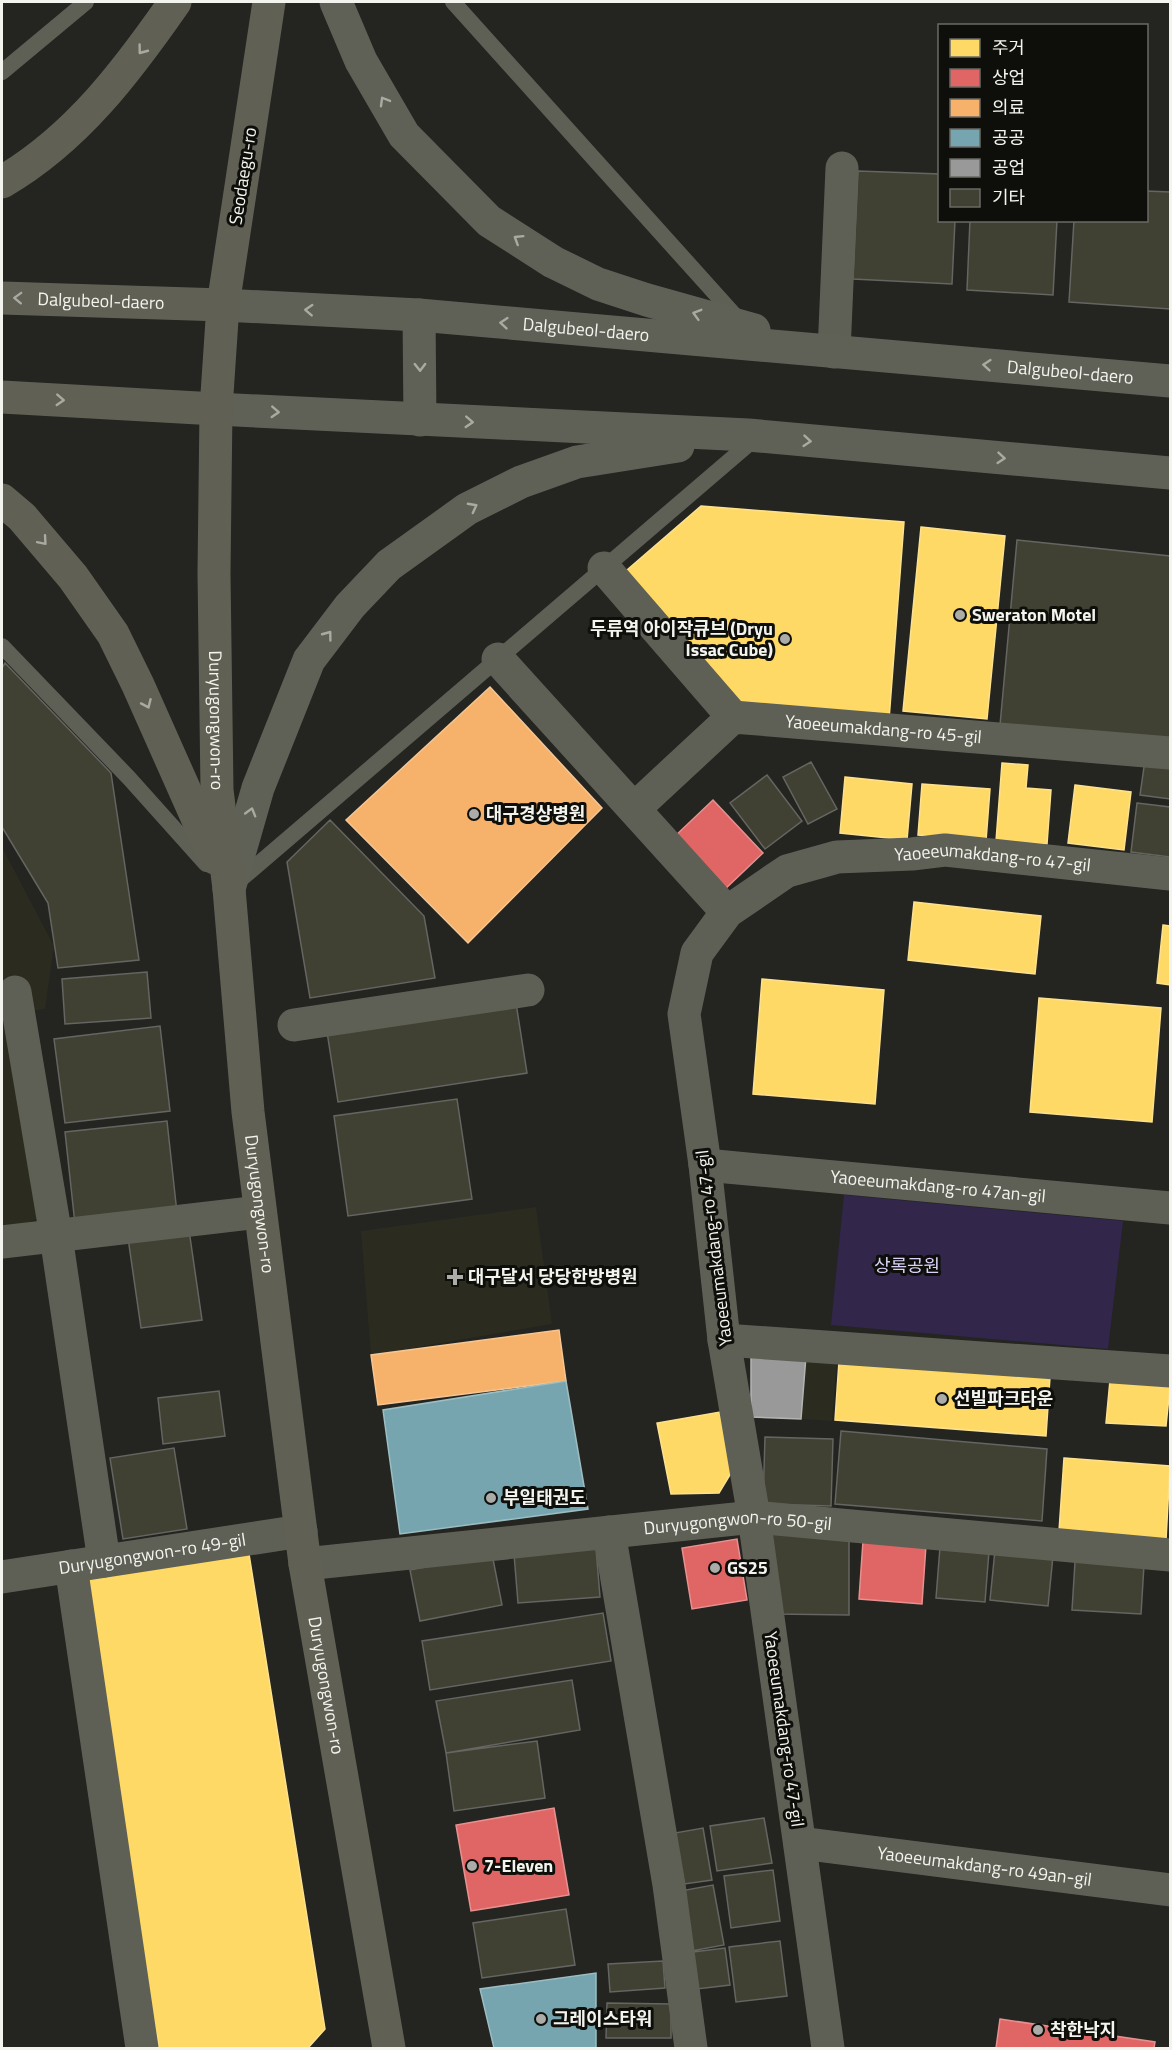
<svg xmlns="http://www.w3.org/2000/svg" width="1172" height="2050" font-family="'Titillium Web','Noto Sans KR',sans-serif">
  <style>
    .built { fill: #2b2c1f }
    .green { fill: #32264b }
    .homes { fill: #ffd966; stroke: #fce18f; stroke-width: 1.5 }
    .shops { fill: #e06666; stroke: #e6918f; stroke-width: 1.5 }
    .health { fill: #f6b26b; stroke: #f5c693; stroke-width: 1.5 }
    .public { fill: #76a5af; stroke: #9cbdc2; stroke-width: 1.5 }
    .industry { fill: #999; stroke: #b4b4b3; stroke-width: 1.5 }
    .building { fill: #404033; stroke: #656561; stroke-width: 1.5 }
    .lines { fill: none; stroke-linecap: round; stroke-linejoin: round }
    .service { stroke: #5f6055; stroke-width: 16 }
    .minor { stroke: #5f6055; stroke-width: 33 }
    .secondary { stroke: #606156; stroke-width: 33 }
    .primary { stroke: #606054; stroke-width: 33 }
    .oneway { stroke: #aaaaa2 }
    .poi-dot { fill: #ababa7; stroke: #0e0e0b; stroke-width: 2 }
    .labels { text-anchor: middle; stroke-width: 6; stroke-linejoin: round; paint-order: stroke }
    .street-label { font-size: 18px; fill: #f4f4ef; stroke: #0e0e0b }
    .poi-label { font-size: 18px; font-weight: bold; fill: #f4f4ef; stroke: #0e0e0b; text-anchor: start }
    .park-label { font-size: 18px; fill: #dbd1f8; stroke: #0e0e0b }
  </style>
  <rect width="100%" height="100%" fill="#242420"/>
  <path class="built" d="M2 847 54 946 45 1009 6 1014 38 1218 2 1235Z
    M536 1207 552 1324 371 1355 361 1231Z
    M806 1356 837 1358 832 1421 801 1419Z"/>
  <path class="green" d="M844 1195 1123 1221 1108 1349 831 1325Z"/>
  <path class="homes" d="M701 506 904 522 889 720 731 701 620 576Z
    M921 527 1005 536 987 719 903 711Z
    M1002 763 1028 765 1026 788 1051 790 1047 844 996 841Z
    M845 777 912 784 907 840 840 833Z
    M922 784 990 789 986 841 918 835Z
    M1075 785 1131 792 1124 850 1068 843Z
    M914 902 1041 916 1035 974 908 960Z
    M1163 925 1170 926V985L1157 983Z
    M762 979 884 990 875 1104 753 1094Z
    M1039 998 1161 1008 1152 1122 1030 1112Z
    M839 1361 1050 1377 1046 1436 835 1420Z
    M1110 1380 1170 1387 1166 1426 1106 1423Z
    M720 1412 731 1473 719 1493 671 1494 657 1423Z
    M1064 1458 1170 1466 1166 1540 1059 1531Z
    M249 1554 325 2029 308 2048H159L71 1566Z"/>
  <path class="shops" d="M713 800 763 853 722 892 672 839Z
    M737 1539 747 1600 692 1609 682 1548Z
    M863 1541 926 1545 922 1604 859 1599Z
    M554 1808 569 1895 471 1911 456 1825Z
    M1000 2019 1155 2042 1154 2048H996Z"/>
  <path class="health" d="M490 687 602 808 468 943 346 820Z
    M559 1330 566 1381 378 1405 371 1355Z"/>
  <path class="public" d="M566 1381 588 1509 400 1534 383 1410Z
    M596 1973V2048H494L480 1989Z"/>
  <path class="industry" d="M751 1353 806 1356 801 1419 751 1417Z"/>
  <path class="building" d="M858 171 940 174V220H955L952 284 853 279Z
    M1146 191 1170 192V309L1069 302 1074 220H1146Z
    M970 220H1057L1053 295 967 290Z
    M1017 540 1170 556V742L1000 725Z
    M5 663 111 773 139 960 58 968 48 903 2 827V668Z
    M1145 760 1170 764V799L1140 795Z
    M811 762 837 809 808 824 783 777Z
    M767 775 802 821 765 849 730 803Z
    M1137 803 1170 807V857L1131 852Z
    M330 820 424 916 435 978 310 998 287 862Z
    M147 972 151 1018 65 1024 62 979Z
    M516 1003 527 1073 338 1102 327 1032Z
    M160 1026 170 1111 65 1123 54 1039Z
    M457 1099 472 1199 348 1216 334 1116Z
    M167 1121 177 1213 75 1224 65 1132Z
    M189 1230 202 1320 141 1328 128 1238Z
    M219 1391 225 1436 163 1444 158 1398Z
    M841 1431 1047 1449 1042 1521 835 1504Z
    M765 1437 833 1439 831 1506 763 1504Z
    M174 1448 187 1529 123 1539 110 1458Z
    M770 1529 849 1541V1615L776 1614Z
    M940 1547 989 1551 985 1602 936 1598Z
    M596 1548 600 1597 518 1603 514 1554Z
    M995 1550 1053 1556 1048 1606 990 1600Z
    M492 1554 502 1605 420 1621 410 1570Z
    M1075 1562 1144 1565 1141 1614 1072 1610Z
    M603 1613 611 1661 430 1690 422 1641Z
    M572 1680 580 1730 446 1753 436 1701Z
    M537 1741 545 1798 454 1811 446 1753Z
    M764 1818 772 1863 717 1871 710 1826Z
    M703 1828 712 1880 677 1885 669 1834Z
    M773 1870 780 1921 731 1928 724 1876Z
    M713 1885 724 1945 686 1952 675 1892Z
    M566 1909 575 1965 482 1978 473 1923Z
    M780 1941 787 1996 736 2002 729 1947Z
    M725 1948 730 1985 697 1989 693 1952Z
    M663 1961 665 1988 610 1992 608 1964Z
    M607 2003 671 2004V2038H606Z"/>
  <g class="lines">
    <path class="service" d="M453 2 739 320
      M2 72 86 2
      M2 646 129 778 206 864
      M234 885 757 437"/>
    <g class="minor">
      <path d="M834 352 842 168"/>
      <path d="M604 568 733 717"/>
      <path d="M498 659 727 912"/>
      <path id="s1" d="M634 809 733 717 1170 753"/>
      <path d="M15 992 56 1236 104 1561"/>
      <path d="M294 1025 528 990"/>
      <path id="s2" d="M705 1165 1170 1208"/>
      <path d="M2 1242 260 1212"/>
      <path d="M724 1340 1170 1371"/>
      <path d="M609 1532 669 1885 691 2048"/>
      <path id="s3" d="M305 1564 754 1517 1170 1555"/>
      <path d="M71 1566 142 2048"/>
      <path id="s4" d="M2 1577 301 1531"/>
      <path id="s5" d="M800 1843 1170 1890"/>
      <path id="s6" d="M828 2048 754 1517 724 1340 705 1165 684 1014 697 953 727 912 787 871 837 857 912 854 945 850 1170 874"/>
    </g>
    <g class="secondary">
      <path d="M336 2 361 61 404 135 489 221 553 262 598 284 647 300 754 330"/>
      <path id="s7" d="M223 305 419 315 1170 381"/>
      <path d="M419 315 420 420"/>
      <path d="M216 409 748 435 1170 473"/>
      <path d="M229 889 258 788 309 660 350 606 389 565 467 509 521 482 577 462 678 446"/>
    </g>
    <g class="primary">
      <path id="s8" d="M269 2 223 305 216 409 214 573 217 790 229 889 248 1112 305 1564 389 2048"/>
      <path d="M2 182C76 139 127 71 175 2"/>
      <path id="s9" d="M2 298 223 305"/>
      <path d="M2 397 216 409"/>
      <path d="M2 500 22 517 73 577 113 634 138 685 215 858"/>
    </g>
  </g>
  <defs><path id="oneway-chevron" d="M-2-3.5L2.5 0L-2 3.5" fill="none" stroke-width="1.6" stroke-linecap="round" stroke-linejoin="round" transform="scale(1.5)"/></defs>
  <g class="oneway">
    <use href="#oneway-chevron" transform="translate(142 50) rotate(127)"/>
    <use href="#oneway-chevron" transform="translate(384 101) rotate(-120)"/>
    <use href="#oneway-chevron" transform="translate(518 239) rotate(-148)"/>
    <use href="#oneway-chevron" transform="translate(18 298) rotate(-178)"/>
    <use href="#oneway-chevron" transform="translate(309 310) rotate(-177)"/>
    <use href="#oneway-chevron" transform="translate(697 314) rotate(-164)"/>
    <use href="#oneway-chevron" transform="translate(504 323) rotate(-175)"/>
    <use href="#oneway-chevron" transform="translate(987 365) rotate(-175)"/>
    <use href="#oneway-chevron" transform="translate(420 367) rotate(89)"/>
    <use href="#oneway-chevron" transform="translate(60 400) rotate(3)"/>
    <use href="#oneway-chevron" transform="translate(275 412) rotate(3)"/>
    <use href="#oneway-chevron" transform="translate(469 422) rotate(3)"/>
    <use href="#oneway-chevron" transform="translate(807 441) rotate(5)"/>
    <use href="#oneway-chevron" transform="translate(1001 458) rotate(5)"/>
    <use href="#oneway-chevron" transform="translate(473 507) rotate(-28)"/>
    <use href="#oneway-chevron" transform="translate(43 541) rotate(49)"/>
    <use href="#oneway-chevron" transform="translate(328 635) rotate(-53)"/>
    <use href="#oneway-chevron" transform="translate(147 704) rotate(66)"/>
    <use href="#oneway-chevron" transform="translate(251 812) rotate(-74)"/>
  </g>
  <g class="poi-dot">
    <circle cx="960" cy="615" r="6"/>
    <circle cx="785" cy="639" r="6"/>
    <circle cx="474" cy="814" r="6"/>
    <path d="M452 1268h6v6h6v6h-6v6h-6v-6h-6v-6h6z"/>
    <circle cx="942" cy="1399" r="6"/>
    <circle cx="491" cy="1498" r="6"/>
    <circle cx="715" cy="1568" r="6"/>
    <circle cx="472" cy="1866" r="6"/>
    <circle cx="541" cy="2019" r="6"/>
    <circle cx="1038" cy="2030" r="6"/>
  </g>
  <g class="labels">
    <g class="street-label">
      <text transform="translate(243 176) rotate(-81)" y="6">Seodaegu-ro</text>
      <text dy="6" stroke="none"><textPath href="#s9" startOffset="99">Dalgubeol-daero</textPath></text>
      <text dy="6" stroke="none"><textPath href="#s7" startOffset="364">Dalgubeol-daero</textPath></text>
      <text dy="6" stroke="none"><textPath href="#s7" startOffset="850">Dalgubeol-daero</textPath></text>
      <text dy="6" stroke="none"><textPath href="#s8" startOffset="722">Duryugongwon-ro</textPath></text>
      <text dy="6" stroke="none"><textPath href="#s1" startOffset="286">Yaoeeumakdang-ro 45-gil</textPath></text>
      <text dy="6" stroke="none"><textPath href="#s6" startOffset="1438">Yaoeeumakdang-ro 47-gil</textPath></text>
      <text dy="6" stroke="none"><textPath href="#s2" startOffset="234">Yaoeeumakdang-ro 47an-gil</textPath></text>
      <text dy="6" stroke="none"><textPath href="#s8" startOffset="1208">Duryugongwon-ro</textPath></text>
      <text transform="translate(714 1248) rotate(-97)" y="6">Yaoeeumakdang-ro 47-gil</text>
      <text dy="6" stroke="none"><textPath href="#s3" startOffset="435">Duryugongwon-ro 50-gil</textPath></text>
      <text dy="6" stroke="none"><textPath href="#s4" startOffset="152">Duryugongwon-ro 49-gil</textPath></text>
      <text dy="6" stroke="none"><textPath href="#s8" startOffset="1694">Duryugongwon-ro</textPath></text>
      <text transform="translate(784 1729) rotate(82)" y="6">Yaoeeumakdang-ro 47-gil</text>
      <text dy="6" stroke="none"><textPath href="#s5" startOffset="186">Yaoeeumakdang-ro 49an-gil</textPath></text>
    </g>
    <g class="poi-label">
      <text x="972" y="621">Sweraton Motel</text>
      <text x="773" y="635" text-anchor="end">두류역 아이작큐브 (Dryu<tspan x="773" dy="21">Issac Cube)</tspan></text>
      <text x="486" y="820">대구경상병원</text>
      <text x="468" y="1283">대구달서 당당한방병원</text>
      <text x="954" y="1405">선빌파크타운</text>
      <text x="503" y="1504">부일태권도</text>
      <text x="727" y="1574">GS25</text>
      <text x="484" y="1872">7-Eleven</text>
      <text x="553" y="2025">그레이스타워</text>
      <text x="1050" y="2036">착한낙지</text>
    </g>
    <g class="park-label">
      <text x="907" y="1272">상록공원</text>
    </g>
  </g>
  <rect width="1172" height="2050" fill="none" stroke="#f4f4ef" stroke-width="6"/>
  <rect x="938" y="24" width="210" height="198" fill="#0e0e0b" stroke="#6a6a66" stroke-width="1.5"/>
  <rect x="950" y="39" width="30" height="18" fill="#ffd966" stroke="#6a6a66" stroke-width="1.5"/>
  <text x="992" y="54" font-size="18" fill="#f4f4ef">주거</text>
  <rect x="950" y="69" width="30" height="18" fill="#e06666" stroke="#6a6a66" stroke-width="1.5"/>
  <text x="992" y="84" font-size="18" fill="#f4f4ef">상업</text>
  <rect x="950" y="99" width="30" height="18" fill="#f6b26b" stroke="#6a6a66" stroke-width="1.5"/>
  <text x="992" y="114" font-size="18" fill="#f4f4ef">의료</text>
  <rect x="950" y="129" width="30" height="18" fill="#76a5af" stroke="#6a6a66" stroke-width="1.5"/>
  <text x="992" y="144" font-size="18" fill="#f4f4ef">공공</text>
  <rect x="950" y="159" width="30" height="18" fill="#999999" stroke="#6a6a66" stroke-width="1.5"/>
  <text x="992" y="174" font-size="18" fill="#f4f4ef">공업</text>
  <rect x="950" y="189" width="30" height="18" fill="#404033" stroke="#6a6a66" stroke-width="1.5"/>
  <text x="992" y="204" font-size="18" fill="#f4f4ef">기타</text>
</svg>
